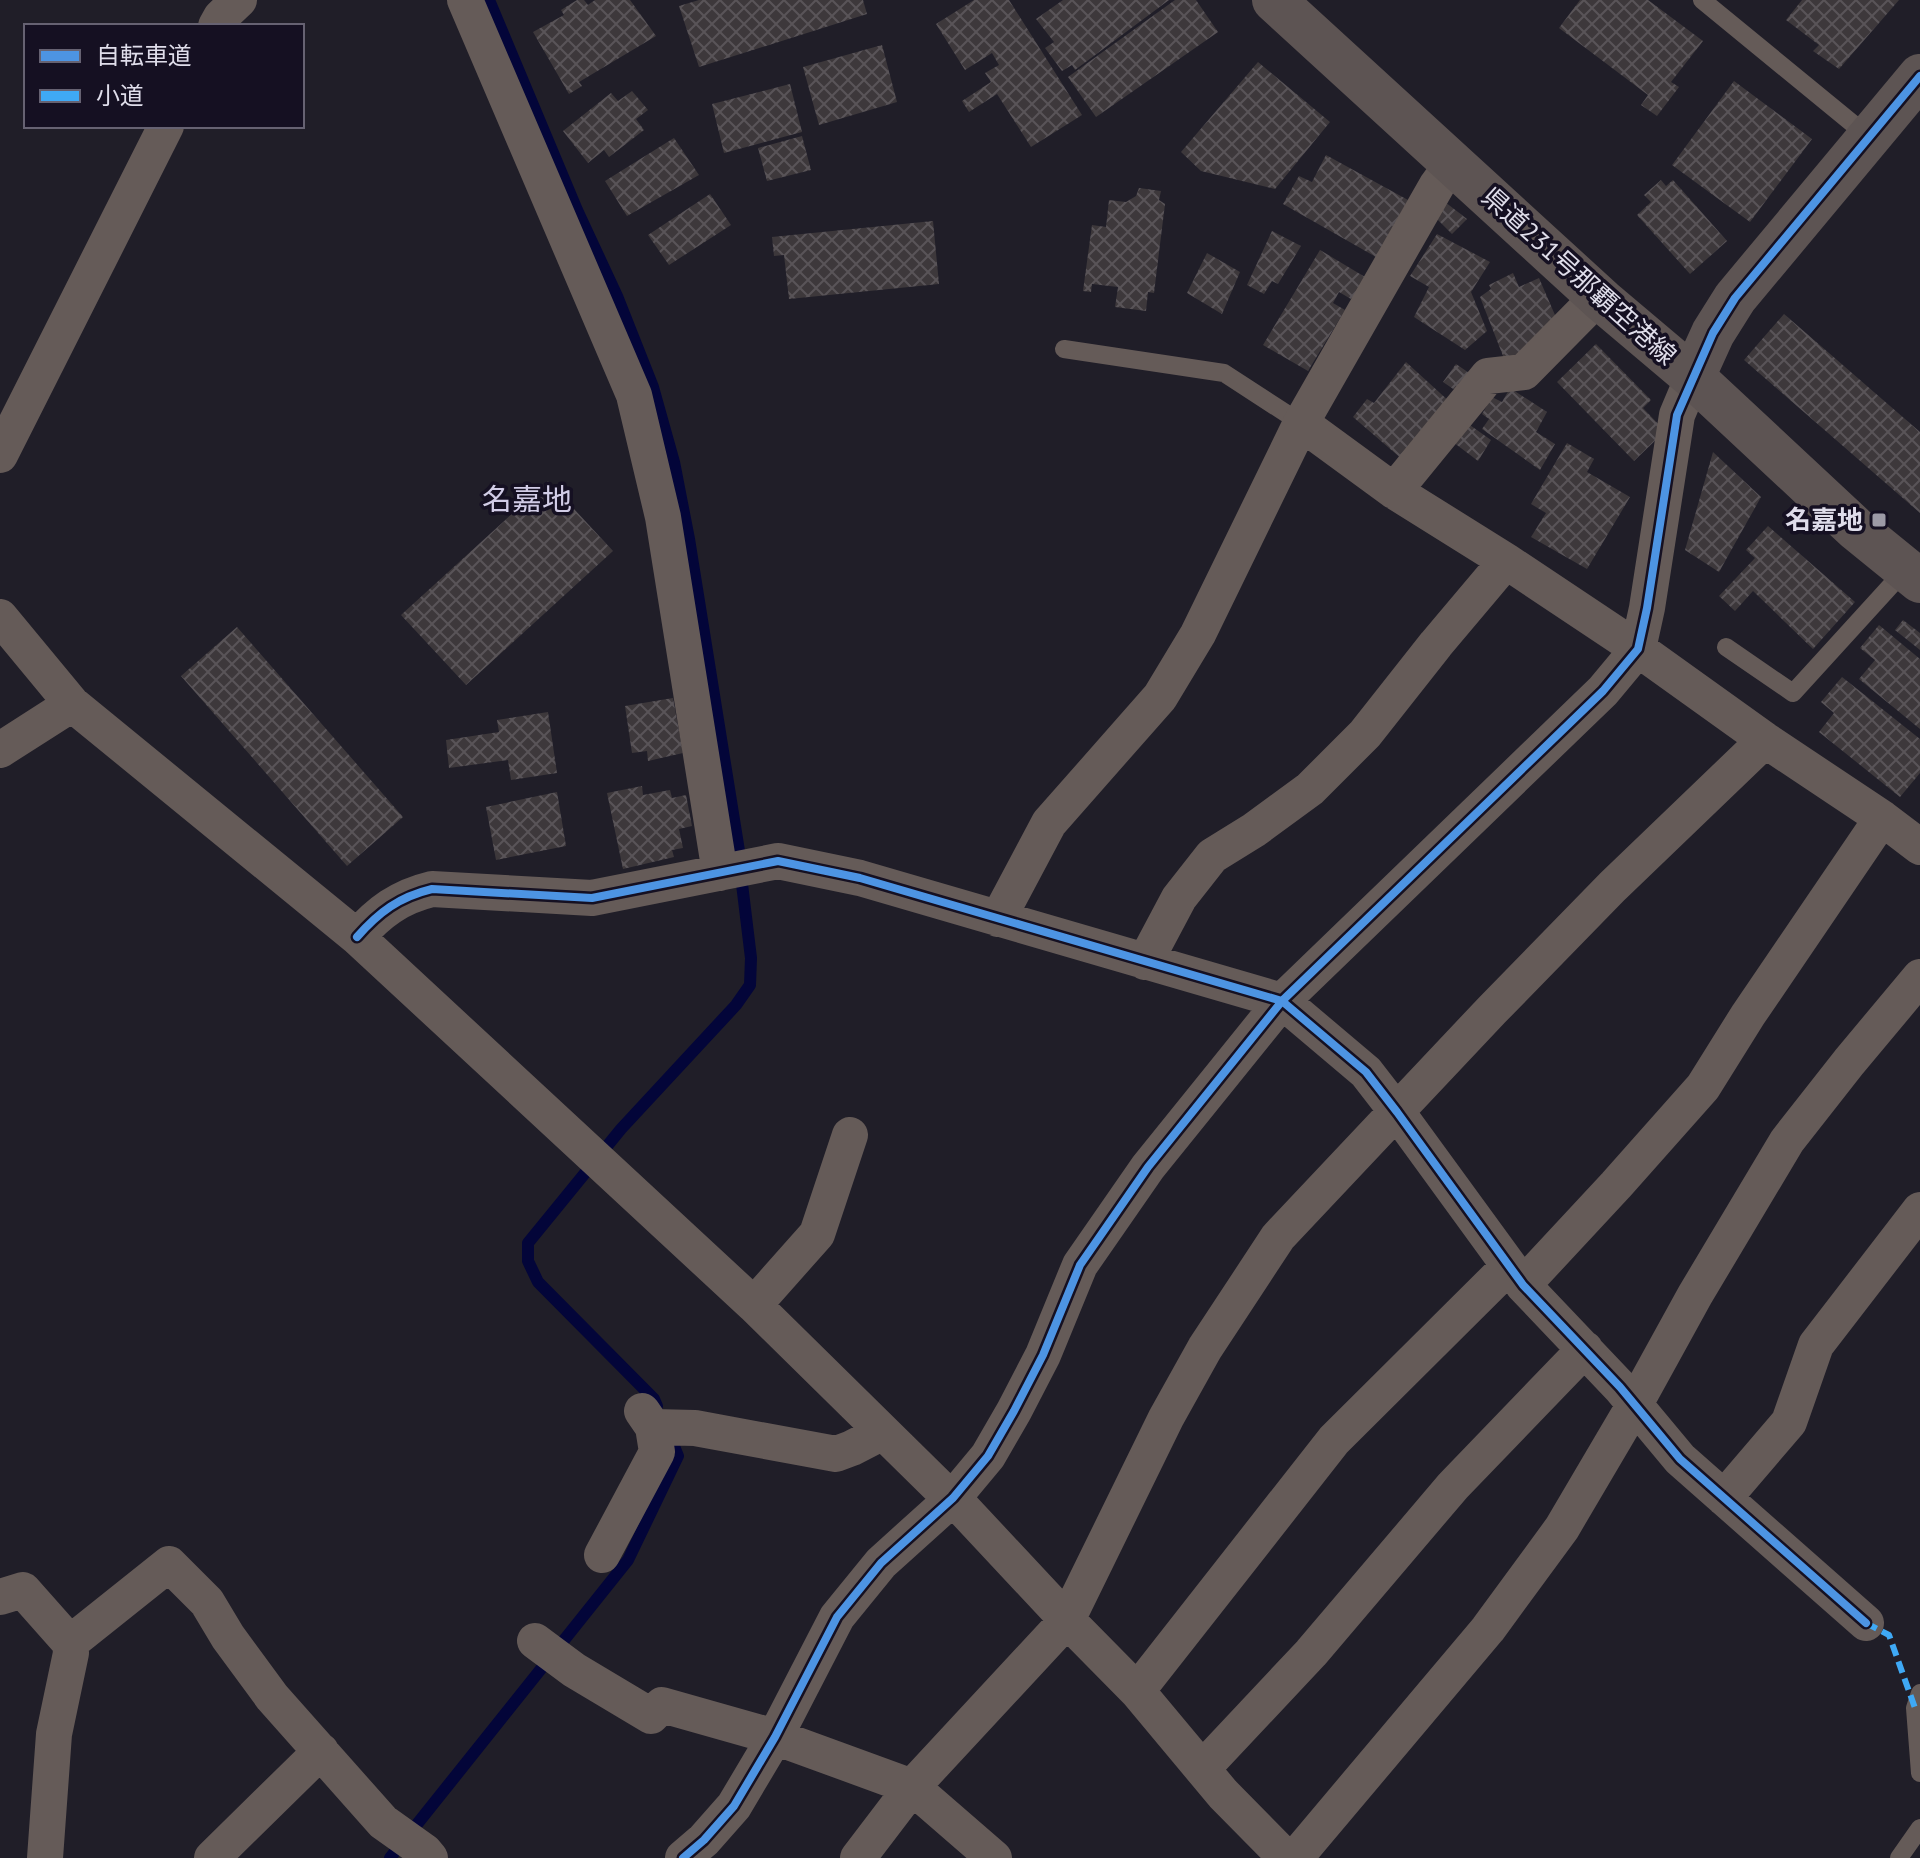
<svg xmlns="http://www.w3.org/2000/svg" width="1920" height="1858" font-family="'PT Sans','Noto Sans JP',sans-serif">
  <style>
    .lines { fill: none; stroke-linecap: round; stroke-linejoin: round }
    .stream { stroke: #030539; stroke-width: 12 }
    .building { fill: url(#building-cross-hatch) }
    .lane { stroke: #655b58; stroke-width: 18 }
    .street { stroke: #655b58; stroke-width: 36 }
    .secondary { stroke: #5d5453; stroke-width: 44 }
    .quiet { stroke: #3fa9f5; stroke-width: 6; stroke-dasharray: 12 6; stroke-linecap: butt }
    .cycleway-casing { stroke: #151022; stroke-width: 13 }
    .cycleway { stroke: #4d94e3; stroke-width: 8 }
    .poi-dot { fill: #9c9aa6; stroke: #151022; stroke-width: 3 }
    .labels { text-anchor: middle; stroke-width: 7; stroke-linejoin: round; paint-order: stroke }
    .street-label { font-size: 26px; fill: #dfddea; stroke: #151022 }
    .poi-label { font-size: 26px; font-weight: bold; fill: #dfddea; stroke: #151022; text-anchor: end }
    .quarter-label { font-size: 30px; fill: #d1cce6; stroke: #151022 }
  </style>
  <defs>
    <pattern id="building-cross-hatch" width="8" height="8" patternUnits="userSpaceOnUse" patternTransform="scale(2)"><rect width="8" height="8" fill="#3d383b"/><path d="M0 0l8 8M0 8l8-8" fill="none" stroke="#595458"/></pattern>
  </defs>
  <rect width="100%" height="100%" fill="#201e28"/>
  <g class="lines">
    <path class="stream" d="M489 0 577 210 617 296 653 387 674 462 689 539 739 851
      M657 1406 654 1399 538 1282 528 1261V1243L621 1129 736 1005 750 985 751 958 742 884
      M390 1858 628 1560 678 1456 669 1434"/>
  </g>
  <path class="building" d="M577 0H584L588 5 595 0H630L656 36 579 82 582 86 569 94 533 32 564 15 561 10Z
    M699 0H863L867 14 699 67 679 6Z
    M974 0H1009L1082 115 1031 147 997 94 969 112 962 101 991 82 985 73 999 65 992 53 965 70 936 24Z
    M1063 0H1169L1075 70 1072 65 1062 71 1045 48 1054 42 1036 19Z
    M1175 0H1196L1218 32 1096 117 1068 77Z
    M1580 0H1648L1703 41 1671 82 1679 87 1657 116 1641 105 1648 95 1559 28Z
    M1802 0H1899L1839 69 1813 51 1819 45 1786 20Z
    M882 45 897 102 819 125 803 67Z
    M1258 62 1330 122 1275 189 1201 171 1181 152Z
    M1734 81 1812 139 1750 222 1672 165Z
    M790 84 802 132 724 153 712 104Z
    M632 91 648 110 636 119 644 130 609 157 604 150 588 163 563 131 611 93 618 101Z
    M802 136 811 170 767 181 758 148Z
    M674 138 699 175 627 216 605 181Z
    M1326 155 1408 200 1376 257 1283 204 1299 176 1312 182Z
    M1661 180 1666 186 1673 180 1727 241 1690 274 1637 215 1651 202 1644 195Z
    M1139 188 1161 191 1159 200 1165 204 1154 293 1148 292 1146 311 1115 307 1118 287 1092 284 1091 292 1083 291 1092 225 1106 227 1109 200 1126 202 1136 196Z
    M710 194 731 225 669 265 648 235Z
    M1445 202 1467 219 1452 234 1435 217Z
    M933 221 939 284 789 299 784 255 774 256 772 237Z
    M1272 231 1301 246 1278 284 1272 281 1264 294 1247 285Z
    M1437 234 1490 262 1471 292 1487 331 1465 350 1414 317 1429 287 1410 276Z
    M1320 250 1370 280 1356 302 1339 292 1333 303 1345 310 1308 371 1263 345Z
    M1207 253 1240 272 1222 314 1187 293Z
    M1513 273 1519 287 1539 278 1558 322 1543 343 1505 361 1480 297 1491 289 1489 285Z
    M1784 314 1920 432V513L1744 360Z
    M1596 344 1651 400 1643 408 1665 431 1634 461 1557 382Z
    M1406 362 1451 403 1403 460 1353 417 1367 399 1374 403Z
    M1456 364 1475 377 1462 395 1443 382Z
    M1510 388 1547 412 1536 432 1555 444 1540 470 1482 429 1489 419 1482 414 1492 397 1502 402Z
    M1467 423 1491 440 1478 461 1453 442Z
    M1567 443 1594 459 1587 472 1630 497 1587 569 1531 537 1546 513 1531 504Z
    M1713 452 1761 497 1719 572 1685 550Z
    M548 481 613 551 466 685 401 615Z
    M1768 526 1855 602 1813 649 1753 591 1735 611 1719 596 1755 558 1746 550Z
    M1903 620 1920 633V650L1895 630Z
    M1879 625 1920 659V729L1859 679 1875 660 1860 648Z
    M237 627 403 817 347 866 181 676Z
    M1842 677 1920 739V773L1900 797 1819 732 1834 713 1821 702Z
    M673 698 683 753 648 761 647 751 632 753 625 706Z
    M548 712 557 773 511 780 508 760 449 768 446 740 499 732 497 720Z
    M642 786 643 795 670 790 672 798 686 795 692 826 679 829 683 848 672 850 674 857 623 869 607 793Z
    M557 792 566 846 496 860 486 807Z"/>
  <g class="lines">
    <path class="lane" d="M1702 0 1869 137
      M1064 349 1224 373 1301 423
      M1726 647 1793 693 1906 569
      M1920 1693 1915 1708 1920 1773
      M1899 1858 1920 1828"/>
    <path class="street" d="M465 0 634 395 663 517 720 873
      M216 26 221 17 239 0
      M1301 423 1394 491 1506 561 1638 649 1765 740 1882 818 1920 847
      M0 455 166 126
      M1394 491 1488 376 1524 372 1599 296
      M0 617 72 704 357 937 754 1305 939 1487
      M0 750 72 704
      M998 919 1049 823 1160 697 1198 634 1301 423 1437 185 1453 163
      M357 937C379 912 399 897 432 889L592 898 778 861 860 878 1282 1001 1366 1072 1397 1112 1523 1285 1620 1387 1680 1459 1866 1623
      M1145 962 1179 898 1212 856 1254 830 1310 789 1365 734 1436 644 1506 561
      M1523 1285 1616 1185 1703 1087 1748 1015 1882 818
      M754 1305 817 1234 850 1135
      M653 1427 695 1428 836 1454 852 1448 883 1432
      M953 1498 1067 1620 1137 1691 1223 1794 1286 1858
      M1724 1498 1789 1422 1816 1345 1920 1210
      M602 1555 657 1452 653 1427 642 1411
      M0 1597 23 1590 70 1643 169 1564 207 1602 228 1637 272 1697 383 1822 425 1852 430 1858
      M535 1641 574 1670 651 1716 662 1705 775 1737 912 1787 994 1858
      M1137 1691 1334 1440 1509 1266
      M1202 1769 1311 1653 1453 1486 1585 1349
      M45 1858 54 1734 71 1653 70 1643
      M212 1858 321 1751
      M683 1858 704 1840 734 1806 775 1737 837 1617 881 1563 953 1498 988 1456 1014 1411 1043 1355 1080 1265 1148 1167 1282 1001 1603 691 1638 649 1647 608 1677 415 1693 377
      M858 1858 912 1787 1067 1620 1166 1418 1205 1348 1278 1237 1492 1010 1612 887 1765 740
      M1295 1858 1488 1629 1562 1528 1635 1404 1695 1295 1787 1141 1849 1062 1920 977"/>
    <path class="secondary" d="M1274 0 1603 301 1693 377 1856 529 1920 581
      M1693 377 1713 333 1735 298 1920 76"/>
    <path class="quiet" d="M1866 1623 1889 1635 1915 1708"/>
    <defs>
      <path id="cycleway" d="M357 937C379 912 399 897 432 889L592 898 778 861 860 878 1282 1001 1366 1072 1397 1112 1523 1285 1620 1387 1680 1459 1866 1623
        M683 1858 704 1840 734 1806 775 1737 837 1617 881 1563 953 1498 988 1456 1014 1411 1043 1355 1080 1265 1148 1167 1282 1001 1603 691 1638 649 1647 608 1677 415 1713 333 1735 298 1920 76"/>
    </defs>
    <use href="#cycleway" class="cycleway-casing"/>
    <use href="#cycleway" class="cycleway"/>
  </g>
  <rect class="poi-dot" x="1871" y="512" width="16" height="16" rx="4"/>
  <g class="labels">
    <g class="street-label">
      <text transform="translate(1579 276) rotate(42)" y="9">県道231号那覇空港線</text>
    </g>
    <g class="poi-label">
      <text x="1863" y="529">名嘉地</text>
    </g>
    <g class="quarter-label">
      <text x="527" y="510">名嘉地</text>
    </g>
  </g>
  <rect x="24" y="24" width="280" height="104" fill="#151022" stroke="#666272" stroke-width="2"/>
  <rect x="40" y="50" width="40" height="12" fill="#4d94e3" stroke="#666272" stroke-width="2"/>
  <text x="96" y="64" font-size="24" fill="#dfddea">自転車道</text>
  <rect x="40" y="90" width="40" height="12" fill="#3fa9f5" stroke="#666272" stroke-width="2"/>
  <text x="96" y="104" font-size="24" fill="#dfddea">小道</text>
</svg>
